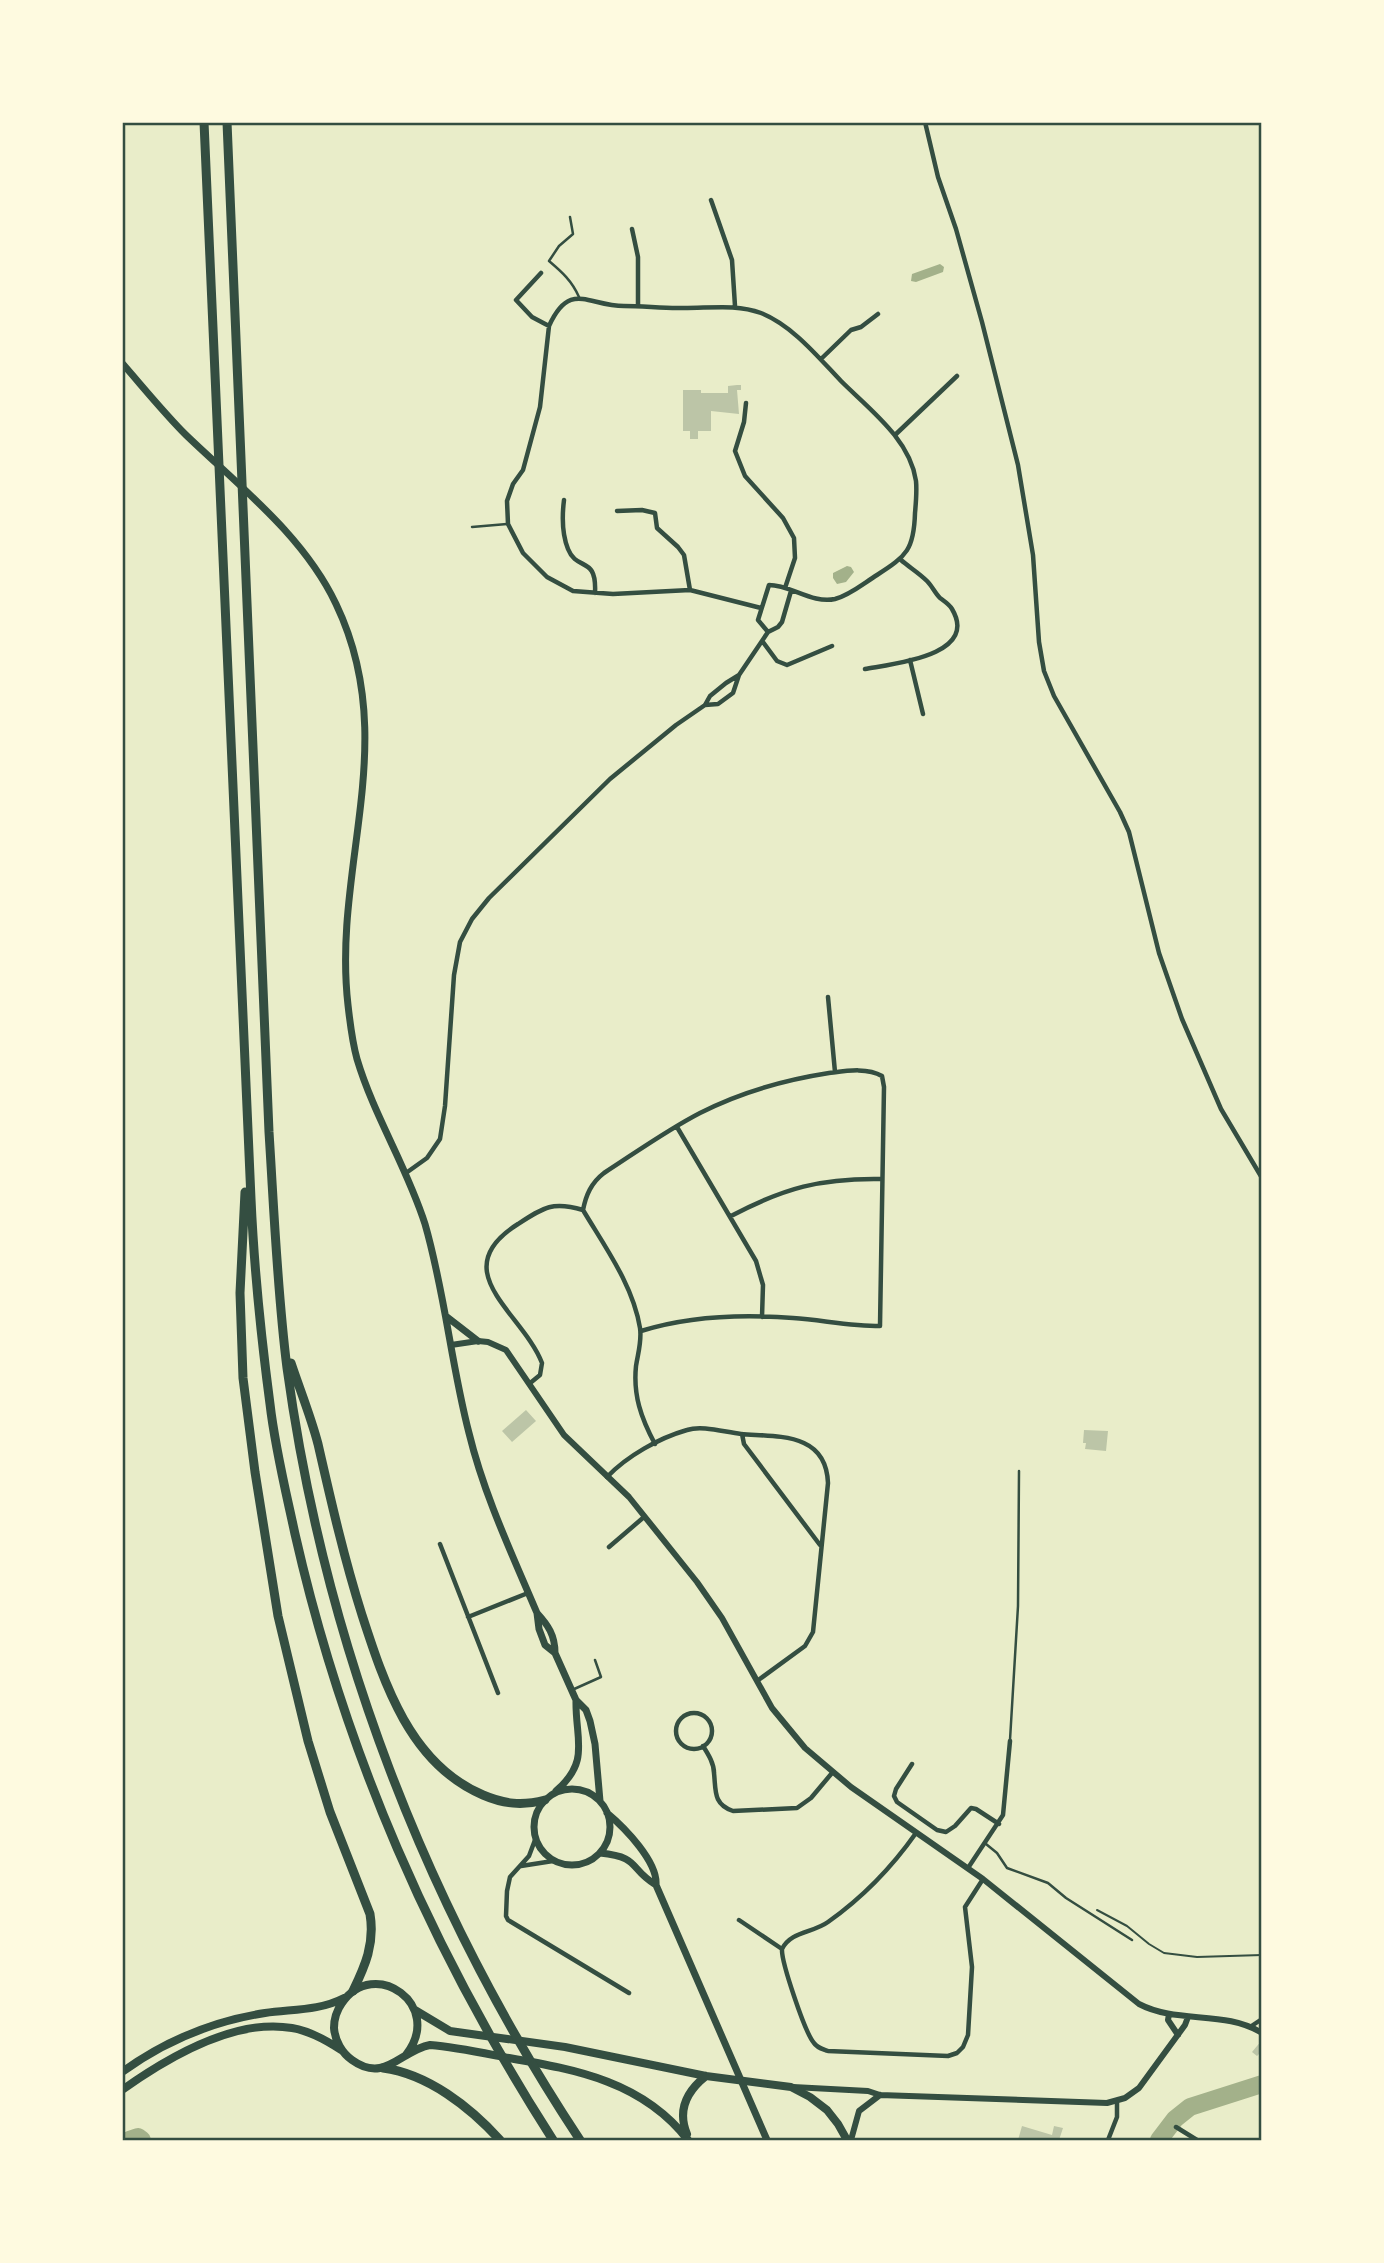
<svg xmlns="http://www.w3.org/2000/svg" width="1384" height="2263" font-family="Barlow,sans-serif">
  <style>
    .water { fill: #a3b18a }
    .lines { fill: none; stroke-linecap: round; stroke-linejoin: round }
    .river { stroke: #a3b18a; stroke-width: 18 }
    .building { fill: #bcc5a7 }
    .path { stroke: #344e41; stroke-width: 2 }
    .service { stroke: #344e41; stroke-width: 2.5 }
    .minor { stroke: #344e41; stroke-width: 4.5 }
    .tertiary { stroke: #344e41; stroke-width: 6 }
    .secondary { stroke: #344e41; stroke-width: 7 }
    .primary { stroke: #344e41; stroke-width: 8 }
    .motorway { stroke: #344e41; stroke-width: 9 }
    .neatline { fill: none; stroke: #344e41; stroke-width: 2.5 }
  </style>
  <rect width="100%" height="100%" fill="#e9edc9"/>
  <path class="water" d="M940 264 944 267 943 272 916 282 911 281 912 274Z
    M847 566 851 567 854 572 846 582 837 584 833 578V573Z"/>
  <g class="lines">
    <path class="river" d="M129 2140 138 2137 142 2140
      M1159 2140 1175 2119 1190 2107 1262 2084"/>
  </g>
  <path class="building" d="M737 385H741V390H737L739 414 711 411V431H698V439H690V431H683V390H701V393H728V386Z
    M526 1410 536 1421 512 1442 502 1431Z
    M1084 1430 1108 1431 1106 1451 1085 1449 1086 1443H1083Z
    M1262 2040V2051L1257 2056 1252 2052Z
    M1022 2126 1052 2135 1054 2126 1063 2128 1059 2140H1018Z"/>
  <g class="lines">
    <path class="path" d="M1097 1910 1127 1926 1149 1944 1164 1953 1197 1957 1262 1955"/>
    <path class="service" d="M570 217 573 234 559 246 549 261C562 272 572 281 579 297
      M472 527 507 524
      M572 1690 601 1677 595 1660
      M1010 1740 1018 1606 1019 1471
      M986 1844 997 1853 1007 1868 1048 1883 1066 1898 1132 1940"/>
    <path class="minor" d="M925 122 938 177 956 229 982 322 1018 465 1033 555 1039 642 1044 671 1054 696 1120 812 1129 832 1159 953 1182 1019 1221 1109 1262 1178
      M711 200 732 260 735 306
      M632 229 638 257V306
      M541 273 516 300 532 317 549 326
      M821 359 851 330 861 327 878 314
      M746 403 744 422 735 451 745 476 783 518 794 538 795 558 785 588
      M895 435 957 376
      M564 500C562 516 562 534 568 549 577 572 597 555 595 593
      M617 511 642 510 655 513 657 528 678 547 684 555 690 590
      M761 608 690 590 613 594 573 591 547 577 523 553 508 524 507 501 513 484 523 470 540 407 549 326C570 280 588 306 624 306 642 306 660 308 677 308 706 309 734 303 761 313 793 326 818 357 841 381 869 409 910 439 916 481 917 492 916 502 915 513 914 549 907 556 877 575 864 583 850 595 835 599 812 604 791 585 769 585L758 620 768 632
      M763 642 777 661 787 665 832 646
      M910 660 923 714
      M865 669C891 664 980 656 952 609 950 605 944 601 940 598 935 593 932 586 927 581 919 573 909 567 901 560
      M705 705 718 704 733 693 739 675 768 632 778 627 782 622 791 591
      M828 997 835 1072
      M677 1127 756 1261 763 1285 762 1317
      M406 1173 427 1158 440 1139 445 1106 454 975 460 942 472 919 489 898 610 779 676 725 705 705 710 696 726 683 739 675
      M731 1216C784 1188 821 1178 881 1179
      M641 1331C689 1316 742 1314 793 1318 822 1320 850 1326 880 1326L884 1087 882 1076C867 1067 845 1071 829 1073 784 1080 741 1092 700 1113 667 1130 635 1153 604 1173 591 1183 586 1195 583 1210 605 1247 633 1285 640 1328 642 1341 638 1353 636 1366 633 1395 641 1418 655 1444
      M529 1384 540 1375 542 1363C523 1313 443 1271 518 1224 544 1207 553 1201 583 1210
      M742 1434 744 1444 820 1545
      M607 1477C627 1456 659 1438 687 1430 702 1425 724 1432 741 1434 778 1437 826 1432 828 1483L813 1632 805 1646 757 1681
      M440 1544 498 1693
      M609 1547 644 1517
      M468 1617 528 1593
      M676 1731a18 18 0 1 1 36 0a18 18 0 1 1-36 0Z
      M703 1746C708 1754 714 1763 714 1773 716 1791 713 1804 733 1811L797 1808 811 1798 832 1773
      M912 1764 896 1789 894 1796 897 1802 937 1830 946 1832 955 1826 971 1808 976 1809 999 1824
      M916 1833C892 1867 862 1898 828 1922 813 1933 791 1931 782 1949 781 1961 805 2033 814 2043 817 2048 823 2049 828 2051L948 2056 957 2053 963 2047 968 2035 972 1967 965 1907 983 1879
      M535 1840 529 1856 510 1877 507 1891 506 1916 508 1920 629 1993
      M521 1866 553 1861
      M968 1868 1003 1815 1010 1741
      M739 1920 782 1949
      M1250 2027 1262 2019
      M1176 2127 1197 2140
      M1108 2140 1117 2117V2100"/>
    <path class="tertiary" d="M451 1345 478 1341 488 1342 506 1350 564 1435 629 1497 697 1582 722 1618 772 1708 805 1748 851 1787 983 1879 1139 2004C1177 2024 1225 2010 1262 2033
      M1169 2014 1168 2020 1178 2035
      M793 2087 868 2091 880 2095 1107 2103 1125 2098 1139 2088 1185 2025 1188 2017
      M851 2140 859 2111 880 2095"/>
    <path class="secondary" d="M122 363C143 387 164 413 186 435 239 486 304 536 336 604 402 742 332 866 348 1005 350 1023 352 1041 357 1059 374 1116 407 1167 425 1224 445 1293 451 1364 469 1433 484 1495 512 1554 537 1613 548 1625 555 1635 555 1653
      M447 1317 478 1341
      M537 1613 539 1629 545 1645 555 1653 576 1700 586 1710 590 1721 595 1744 600 1801
      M534 1827a38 38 0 1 1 76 0a38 38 0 1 1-76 0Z
      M556 1791C591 1761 575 1739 576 1700
      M607 1813C625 1828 658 1862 656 1885
      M600 1853C641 1857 628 1868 656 1885L767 2140"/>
    <path class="primary" d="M415 2010 450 2031 565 2047 706 2076 791 2087 810 2097 827 2110 838 2124 847 2140
      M406 2055C445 2005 374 1956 342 2003 337 2010 334 2020 334 2028 335 2041 342 2053 352 2060 385 2084 401 2050 430 2045 456 2047 483 2053 509 2058 578 2070 643 2082 688 2140
      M122 2072C165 2041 213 2021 265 2013 292 2009 319 2011 344 1998
      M122 2090C167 2058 235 2018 292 2028 310 2031 326 2040 341 2050
      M687 2134C677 2110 687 2091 706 2076"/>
    <path class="motorway" d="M204 122 251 1199C254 1267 261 1336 270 1404 275 1448 286 1492 295 1534 345 1754 432 1951 553 2140
      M227 122 269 1132C274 1210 277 1289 287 1368 325 1645 426 1907 580 2140
      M245 1192 240 1293 243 1378 255 1472 278 1616 308 1741 330 1812 370 1914C375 1944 365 1966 353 1991
      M291 1363C300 1390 311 1417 318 1444 331 1501 344 1558 362 1615 384 1683 410 1764 483 1795 504 1804 522 1806 545 1800
      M383 2068C428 2074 470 2107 500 2140"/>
  </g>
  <rect width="1384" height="2263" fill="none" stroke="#fefae0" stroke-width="248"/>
  <rect x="124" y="124" width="1136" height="2015" class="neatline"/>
</svg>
